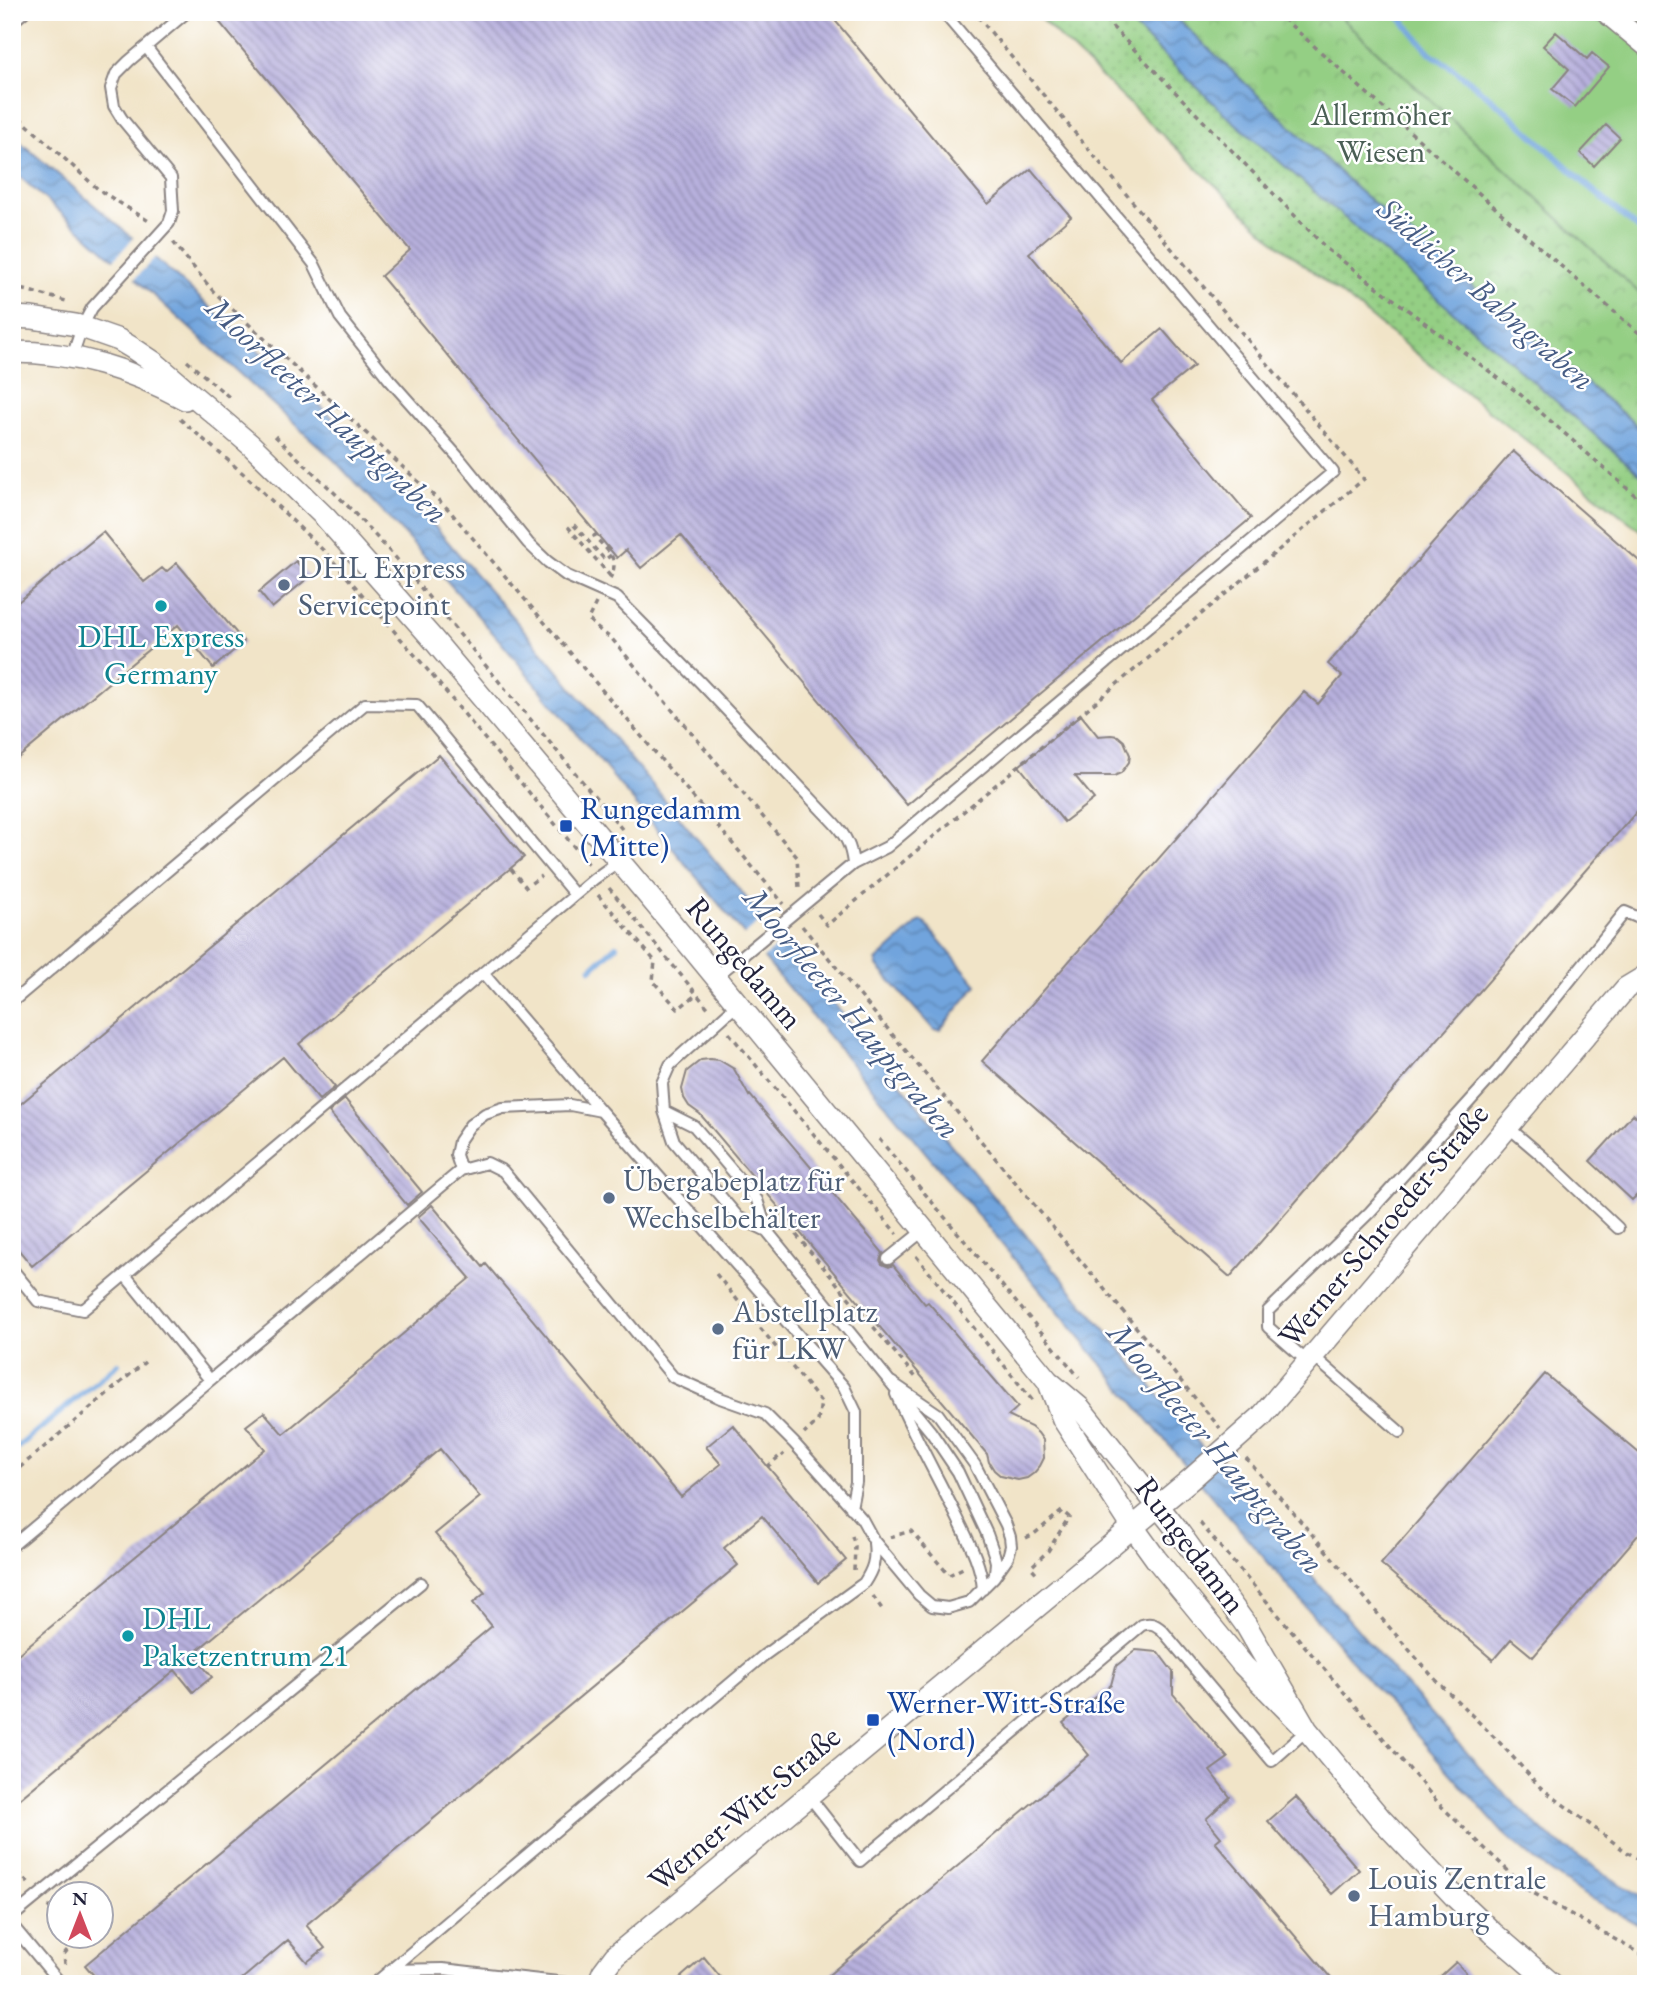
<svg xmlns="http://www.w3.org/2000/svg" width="1658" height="1996" font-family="'EB Garamond',serif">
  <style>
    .grass { fill: url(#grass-dots); stroke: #5b7860; stroke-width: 2 }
    .park { fill: url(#park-crowns); stroke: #5b7860; stroke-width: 2 }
    .garden { fill: #94cf84; stroke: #5b7860; stroke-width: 2 }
    .water { fill: url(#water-waves); stroke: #4a638c; stroke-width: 2 }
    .pier { fill: #f1e4c8 }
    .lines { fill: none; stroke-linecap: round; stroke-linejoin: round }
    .stream { stroke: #71a4dd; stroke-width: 6 }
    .building { fill: url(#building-back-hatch) }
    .lane-casing { stroke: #8a8382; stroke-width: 14 }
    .street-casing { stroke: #8a8382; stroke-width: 24 }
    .path { stroke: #8a8382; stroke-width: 3.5; stroke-dasharray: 5 5; stroke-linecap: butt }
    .lane { stroke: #fff; stroke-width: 10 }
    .street { stroke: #fff; stroke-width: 21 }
    .service-dot { fill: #5c6f8a; stroke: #fff; stroke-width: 2.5 }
    .culture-dot { fill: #0f9aa8; stroke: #fff; stroke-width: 2.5 }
    .transit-dot { fill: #1a4fb4; stroke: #fff; stroke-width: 2.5 }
    .labels { text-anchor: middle; stroke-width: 5; stroke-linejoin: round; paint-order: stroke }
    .park-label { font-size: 32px; fill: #4a5f55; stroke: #fff }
    .service-label { font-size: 32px; fill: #4e5e75; stroke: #fff; text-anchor: start }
    .culture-label { font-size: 32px; fill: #0d838f; stroke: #fff }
    .transit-label { font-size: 32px; fill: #164399; stroke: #fff; text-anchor: start }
    .street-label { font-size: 32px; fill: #22223b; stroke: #fff }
    .water-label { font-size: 33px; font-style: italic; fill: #465c84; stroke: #fff }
  </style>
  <defs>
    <pattern id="grass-dots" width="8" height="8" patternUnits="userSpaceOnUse" patternTransform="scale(1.75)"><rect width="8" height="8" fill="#94cf84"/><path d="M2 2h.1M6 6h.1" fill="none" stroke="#7fb173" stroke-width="1.8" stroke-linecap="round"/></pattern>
    <pattern id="park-crowns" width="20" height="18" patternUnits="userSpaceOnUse" patternTransform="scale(1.75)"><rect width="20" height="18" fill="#94cf84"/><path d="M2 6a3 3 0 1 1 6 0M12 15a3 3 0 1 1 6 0" fill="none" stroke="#7fb173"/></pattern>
    <pattern id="water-waves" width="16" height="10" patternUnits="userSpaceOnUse" patternTransform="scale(1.75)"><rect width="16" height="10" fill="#71a4dd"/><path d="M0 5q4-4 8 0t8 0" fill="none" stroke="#5c85b4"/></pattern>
    <pattern id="building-back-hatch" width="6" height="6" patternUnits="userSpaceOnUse" patternTransform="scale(1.75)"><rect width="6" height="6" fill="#b7b0dd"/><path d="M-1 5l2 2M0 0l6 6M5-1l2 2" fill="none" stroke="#948fb4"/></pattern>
  </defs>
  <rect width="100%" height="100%" fill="#fff"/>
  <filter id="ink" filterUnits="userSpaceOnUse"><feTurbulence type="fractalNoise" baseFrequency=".0143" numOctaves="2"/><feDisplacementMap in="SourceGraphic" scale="14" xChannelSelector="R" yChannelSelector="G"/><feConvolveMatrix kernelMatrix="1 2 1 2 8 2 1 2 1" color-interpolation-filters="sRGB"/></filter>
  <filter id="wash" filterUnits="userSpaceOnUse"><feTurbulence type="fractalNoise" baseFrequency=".00686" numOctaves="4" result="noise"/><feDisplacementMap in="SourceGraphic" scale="28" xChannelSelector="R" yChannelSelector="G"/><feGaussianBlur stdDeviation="1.57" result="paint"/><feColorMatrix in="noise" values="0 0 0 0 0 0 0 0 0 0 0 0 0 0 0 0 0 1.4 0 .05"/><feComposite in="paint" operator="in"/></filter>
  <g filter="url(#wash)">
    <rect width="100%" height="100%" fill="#f1e4c8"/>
    <path class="grass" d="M1033 12H1119L1227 116 1646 479V535L1274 241Z"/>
    <path class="park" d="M1170 12H1335L1646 299V433L1357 189Z"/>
    <path class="garden" d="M1335 12H1646V299Z"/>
    <path class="water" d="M1119 12H1170L1357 189 1642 430 1646 433V479L1227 116Z
      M12 135 135 240 324 409 394 479 528 635 1226 1476 1394 1672 1497 1786 1548 1836 1620 1884 1646 1898V1929L1581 1893 1532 1858 1503 1833 1376 1689 1208 1492 500 641 440 573 333 459 115 260 12 170Z
      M923 921 977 985 940 1030H934L877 966 876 961 919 922Z"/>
    <path class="pier" d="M135 236 157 255 133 281 112 262Z
      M766 917 785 939 761 960 742 937Z"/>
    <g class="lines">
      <path class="stream" d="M1394 12 1404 22 1430 53 1454 69 1505 110 1589 187 1646 235
        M591 969 616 946
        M12 1452 118 1364"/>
    </g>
    <g id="blocks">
      <path class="building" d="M211 12H828L988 204 1031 169 1071 217 1029 253 1121 363 1162 329 1194 366 1152 400 1251 518 907 805 681 535 641 568 626 550 617 558 381 276 410 250Z
        M1556 32 1587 59 1592 53 1609 67 1575 107 1552 89 1569 69 1543 46Z
        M1606 125 1620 138 1594 166 1580 153Z
        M1513 451 1646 567V801L1230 1277 982 1061 1304 692 1318 704 1342 676 1328 664Z
        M103 532 144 582 162 568 166 572 177 563 244 642 213 668 178 625 12 763V607Z
        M296 561 309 577 272 608 259 592Z
        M1081 715 1098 736 1111 735 1118 736 1124 741 1130 755 1129 762 1121 773 1114 776H1075L1094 799 1064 822 1019 766Z
        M439 755 524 857 299 1044 335 1087 319 1100 283 1057 32 1266 12 1242V1111Z
        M710 1059 719 1060 734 1069 749 1096 750 1095 883 1253 880 1260 882 1264 889 1267 893 1265 925 1304 928 1302 1018 1407 1008 1416 1031 1427 1038 1433 1043 1440 1044 1458 1040 1466 1034 1473 1027 1478 1018 1480 1001 1476 994 1470 989 1462 987 1454 700 1114 689 1106 684 1098 682 1089 687 1071 701 1060Z
        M345 1099 422 1192 407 1205 329 1112Z
        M1633 1114 1646 1126V1186L1632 1200 1590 1161Z
        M432 1205 483 1267 486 1264 681 1497 721 1464 706 1447 733 1425 846 1560 818 1583 762 1516 724 1548 738 1565 306 1925 325 1948 307 1962 288 1940 236 1984H101L85 1965 492 1626 473 1603 485 1593 435 1534 480 1497 440 1449 193 1654 212 1677 193 1692 175 1670 12 1805V1659L265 1449 246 1426 264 1412 283 1434 470 1278 418 1217Z
        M1545 1374 1646 1459V1526L1533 1657 1511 1639 1493 1660 1381 1564Z
        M1136 1650 1158 1652 1173 1672V1694L1228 1758 1210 1771 1230 1797 1206 1819 1221 1837 1215 1842 1336 1984H818L1089 1755 1063 1723 1111 1685 1116 1666Z
        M1296 1797 1359 1870 1332 1894 1268 1821Z
        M704 1957 726 1984H673Z
        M1456 1962 1476 1984H1432Z"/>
    </g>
  </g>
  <g filter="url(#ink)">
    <use href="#blocks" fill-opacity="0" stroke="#8a8382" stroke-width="2"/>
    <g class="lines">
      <defs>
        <path id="lane" d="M12 22 24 12
          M146 47 314 264 340 317 388 378 459 458 528 543 548 562 567 576 617 598 701 683 834 823C846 836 851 846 853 864
          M72 357 82 327 92 308 169 223 173 211 171 178 122 119 114 106 111 88 116 74 129 61 187 12
          M483 973 601 1111
          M716 976 742 956 853 864 887 847 1333 472 943 12
          M12 1002 365 704 417 705 575 895
          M738 1004 670 1065 662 1083 664 1111 674 1141 738 1217 767 1231
          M664 1111 694 1126 713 1148 757 1200 767 1231 931 1432 958 1472 987 1534 994 1554 996 1562 995 1574
          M1508 1127 1541 1155 1618 1228
          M461 1170 456 1155 459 1141 470 1125 485 1114 503 1108 570 1105 601 1111 844 1387 856 1412V1482L851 1508
          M888 1259 924 1230
          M12 1269 38 1301 83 1310 594 879 619 861
          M125 1275 210 1380
          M1313 1356 1400 1432
          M1308 1362 1268 1327V1311L1370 1212 1498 1070 1625 912 1646 921
          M896 1394C914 1436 937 1476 957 1517 968 1540 981 1563 983 1589
          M12 1546 461 1170 487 1163 503 1171 673 1377 720 1398 765 1414 794 1443 862 1519 874 1541 919 1595 932 1606 948 1608 969 1602 994 1577 1008 1557 1011 1546 1010 1537 1006 1525 975 1465 938 1414 891 1382
          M808 1795 860 1861 1142 1625C1150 1622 1155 1624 1162 1630L1272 1761 1307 1730
          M12 1917 421 1583
          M12 1925 61 1984
          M390 1970 443 1969 576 1984
          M374 1984 763 1656 864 1583C873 1569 876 1560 874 1543"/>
        <path id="street" d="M1606 12 1646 45
          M12 317 32 318 76 325 119 340 134 349 155 363 252 446 325 517 432 638 673 925 1048 1381 1080 1408 1178 1531 1246 1625 1307 1730
          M12 352C76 352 129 369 185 399
          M1050 1386 1063 1419 1128 1520 1156 1559 1243 1665 1307 1730 1380 1818 1455 1897 1493 1933 1552 1984
          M598 1984 603 1972 615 1956 1191 1479 1261 1417 1626 988 1646 976"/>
      </defs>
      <use href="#lane" class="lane-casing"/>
      <use href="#street" class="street-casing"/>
      <path class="path" d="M1098 12 1328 250 1521 395 1646 505
        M1276 12 1547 254 1646 339
        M12 111 99 190 152 223
        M173 242 213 291 448 509 784 904
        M12 289 25 290 66 301
        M187 361 229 397
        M180 419 245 475 326 553 421 662 590 866
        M275 436 344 502 396 558 622 829
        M597 534 594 536C607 550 621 559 610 578
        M611 555 605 560 573 524 569 528 611 577
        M596 603 588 619 597 628 612 639 797 857 799 888
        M511 869 526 887 541 876
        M609 888 709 1009
        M598 895 655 961 653 981 678 1009 697 994
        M818 914 827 925 1364 479 974 12
        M802 926 1220 1428
        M729 1033 897 1234
        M879 1139 1079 1377
        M777 1212 918 1380
        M916 1256 1032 1400
        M716 1274 821 1402 818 1421 804 1434
        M1246 1458 1335 1561 1382 1619 1433 1677 1500 1743 1540 1787 1625 1851 1646 1863
        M767 1467 782 1454 784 1456
        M12 1474 145 1362
        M1200 1523 1440 1805 1528 1890 1646 1957
        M852 1536 855 1546 854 1570
        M890 1537 911 1531 949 1575 965 1567
        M1026 1538 1034 1534 1062 1511 1069 1517 1048 1551 1031 1567 1039 1576
        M873 1596 882 1609
        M12 1864 29 1884
        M48 1906 60 1920
        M65 1964 64 1954 77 1939 74 1937"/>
      <use href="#lane" class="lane"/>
      <use href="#street" class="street"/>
    </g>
  </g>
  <g class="service-dot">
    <circle cx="284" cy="585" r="7"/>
    <circle cx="609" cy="1198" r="7"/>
    <circle cx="718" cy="1329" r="7"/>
    <circle cx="1354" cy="1896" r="7"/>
  </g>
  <g class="culture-dot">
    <circle cx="161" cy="606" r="7"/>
    <circle cx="128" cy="1636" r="7"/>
  </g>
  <g class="transit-dot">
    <rect x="559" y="819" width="14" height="14" rx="3.5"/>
    <rect x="866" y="1713" width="14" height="14" rx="3.5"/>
  </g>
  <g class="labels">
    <g class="park-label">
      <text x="1381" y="125">Allermöher<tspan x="1381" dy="37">Wiesen</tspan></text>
    </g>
    <g class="service-label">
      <text x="298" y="578">DHL Express<tspan x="298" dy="37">Servicepoint</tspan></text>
      <text x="623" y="1191">Übergabeplatz für<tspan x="623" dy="37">Wechselbehälter</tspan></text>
      <text x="732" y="1322">Abstellplatz<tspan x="732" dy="37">für LKW</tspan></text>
      <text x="1368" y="1889">Louis Zentrale<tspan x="1368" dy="37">Hamburg</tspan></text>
    </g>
    <g class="culture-label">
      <text x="161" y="647">DHL Express<tspan x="161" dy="37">Germany</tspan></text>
      <text x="142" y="1629" text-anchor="start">DHL<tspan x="142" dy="37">Paketzentrum 21</tspan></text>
    </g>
    <g class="transit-label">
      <text x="580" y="819">Rungedamm<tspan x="580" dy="37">(Mitte)</tspan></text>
      <text x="887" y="1713">Werner-Witt-Straße<tspan x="887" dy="37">(Nord)</tspan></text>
    </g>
    <g class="street-label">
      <text transform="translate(745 963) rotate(50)" y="11">Rungedamm</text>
      <text transform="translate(1383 1225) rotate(-50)" y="11">Werner-Schroeder-Straße</text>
      <text transform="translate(1191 1545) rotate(53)" y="11">Rungedamm</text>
      <text transform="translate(744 1808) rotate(-40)" y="11">Werner-Witt-Straße</text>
    </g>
    <g class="water-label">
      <text transform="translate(1487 293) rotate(41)" y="12">Südlicher Bahngraben</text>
      <text transform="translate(328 409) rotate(43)" y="12">Moorfleeter Hauptgraben</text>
      <text transform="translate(853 1012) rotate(50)" y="12">Moorfleeter Hauptgraben</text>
      <text transform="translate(1217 1447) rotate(50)" y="12">Moorfleeter Hauptgraben</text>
    </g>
  </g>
  <rect width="1658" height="1996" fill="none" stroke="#fff" stroke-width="42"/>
  <g transform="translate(80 1915)"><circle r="33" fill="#ffffff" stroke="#a7a7b1" stroke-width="2"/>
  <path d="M0-5L12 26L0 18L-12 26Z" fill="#d1495b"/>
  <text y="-10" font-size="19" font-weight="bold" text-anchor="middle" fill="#22223b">N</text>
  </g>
</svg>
